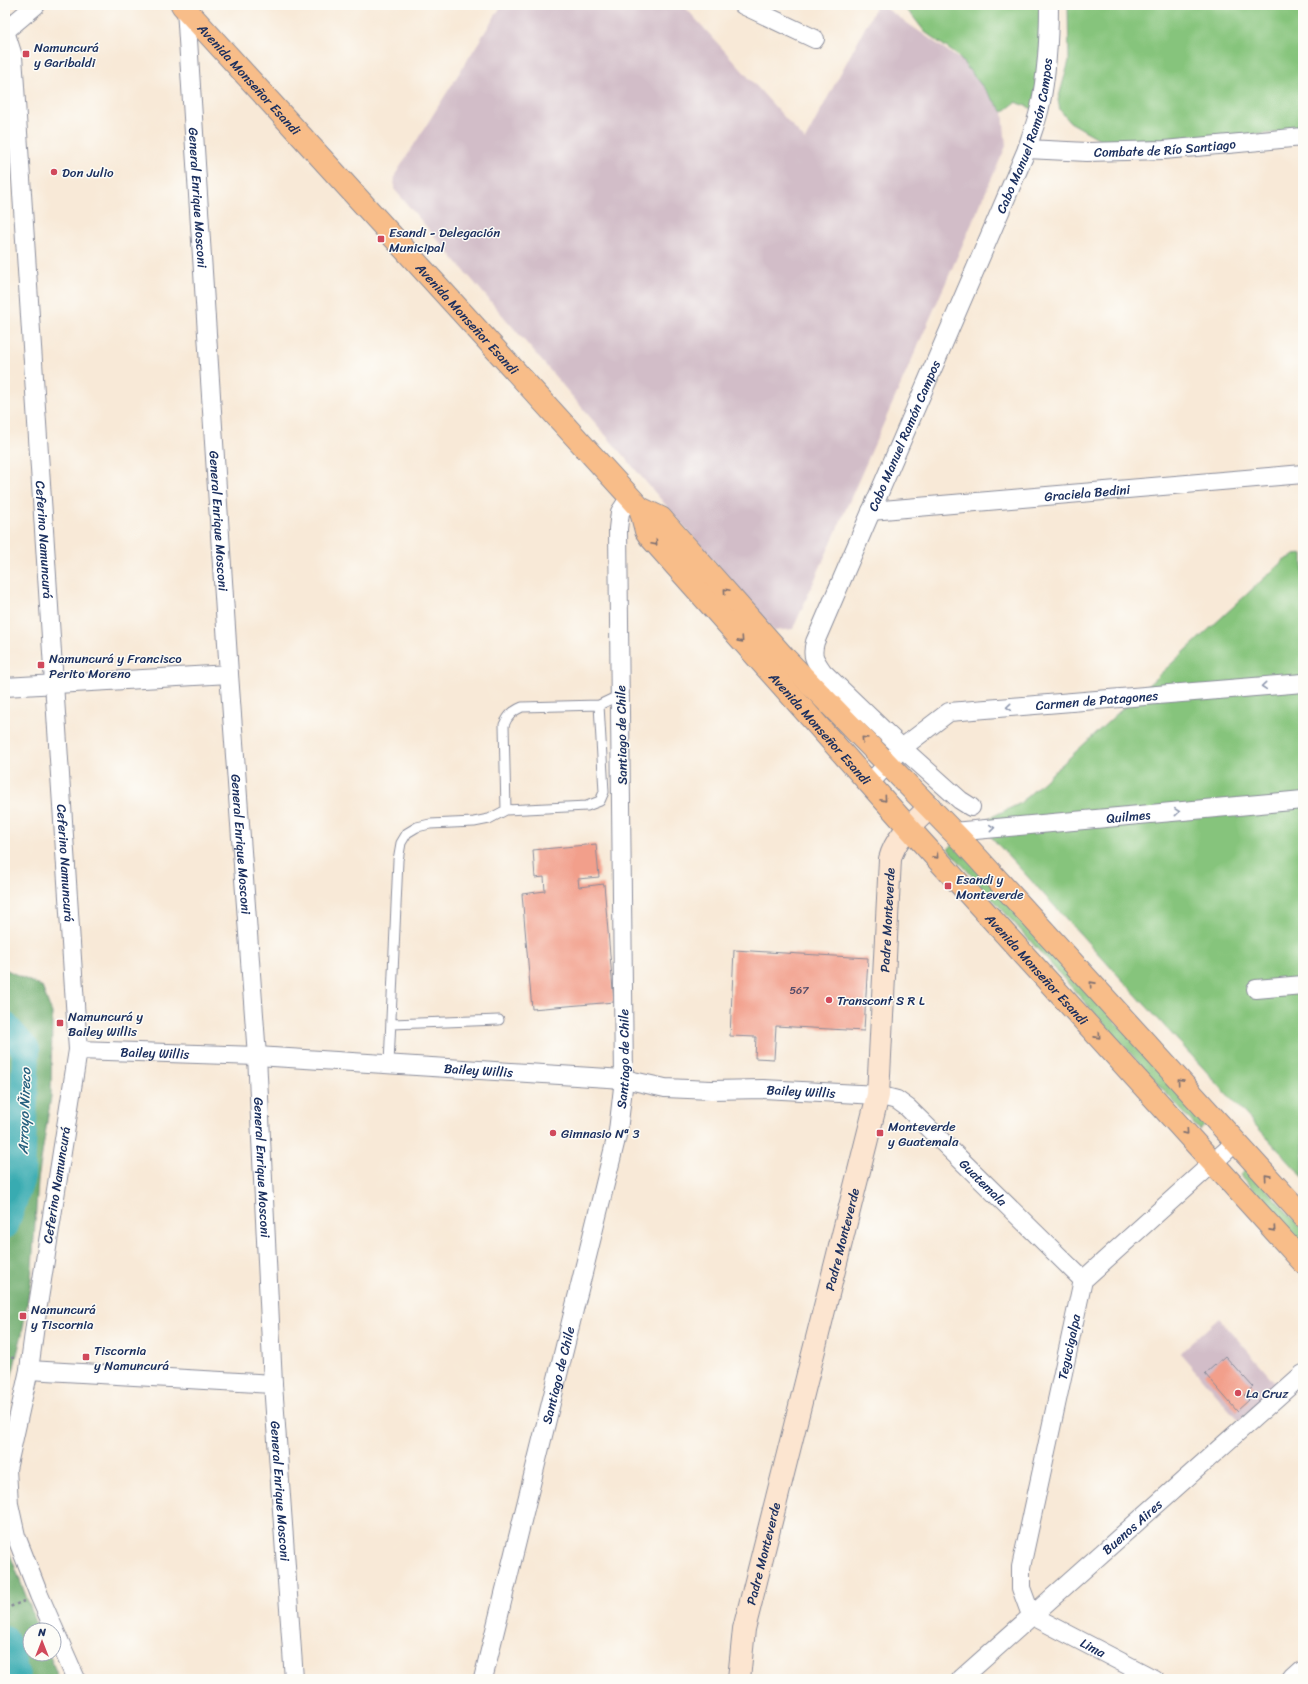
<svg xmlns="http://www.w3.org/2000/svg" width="1308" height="1684" font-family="Sriracha,sans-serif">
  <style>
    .industrial { fill: #d2bdc8 }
    .green { fill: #86c47b; stroke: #507a6c }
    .forest { fill: #6caa6b; stroke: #446c64 }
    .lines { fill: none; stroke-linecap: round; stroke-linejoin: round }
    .river { stroke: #38abb1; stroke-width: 28 }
    .building { fill: #f29f8b }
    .lane-casing { stroke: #8a8c9a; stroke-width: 11 }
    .street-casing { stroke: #8a8c9a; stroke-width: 20 }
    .secondary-casing { stroke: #8a8c9a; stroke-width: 24 }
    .primary-casing { stroke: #8a8c9a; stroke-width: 24 }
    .path { stroke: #8a8c9a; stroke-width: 2.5; stroke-dasharray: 3 3; stroke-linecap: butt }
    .lane { stroke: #fff; stroke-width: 9 }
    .street { stroke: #fff; stroke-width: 18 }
    .secondary { stroke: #fce5d0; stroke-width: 22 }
    .primary { stroke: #f8bd89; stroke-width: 22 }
    .oneway { stroke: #7e6f71 }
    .oneway2 { stroke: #8d97ae }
    .poi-dot { fill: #d1495b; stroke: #fdfcf7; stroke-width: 1.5 }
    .labels { text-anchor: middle; stroke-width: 3; stroke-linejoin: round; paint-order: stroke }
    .number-label { font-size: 11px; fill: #514b69 }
    .poi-label { font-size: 13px; fill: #1b2f5e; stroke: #fdfcf7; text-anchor: start }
    .street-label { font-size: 13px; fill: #1b2f5e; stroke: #fdfcf7 }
    .water-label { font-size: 14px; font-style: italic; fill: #27617f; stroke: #fdfcf7 }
  </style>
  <rect width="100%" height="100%" fill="#fdfcf7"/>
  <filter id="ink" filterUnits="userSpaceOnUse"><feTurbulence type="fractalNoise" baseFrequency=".025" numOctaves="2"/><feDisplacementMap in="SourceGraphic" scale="8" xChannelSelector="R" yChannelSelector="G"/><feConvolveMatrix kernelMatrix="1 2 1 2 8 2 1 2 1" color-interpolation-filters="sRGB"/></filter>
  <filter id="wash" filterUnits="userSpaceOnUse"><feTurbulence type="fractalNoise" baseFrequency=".012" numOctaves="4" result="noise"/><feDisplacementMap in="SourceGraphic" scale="16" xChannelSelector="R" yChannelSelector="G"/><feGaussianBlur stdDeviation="0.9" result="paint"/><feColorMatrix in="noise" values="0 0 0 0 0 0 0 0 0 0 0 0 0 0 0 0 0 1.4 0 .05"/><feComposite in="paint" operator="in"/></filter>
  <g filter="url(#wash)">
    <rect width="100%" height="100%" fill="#f8e9d7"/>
    <path class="industrial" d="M502 5H683L805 140 877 5H881L962 61 1003 112 1006 146 793 629 774 631 394 189 395 175Z
      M1219 1318 1279 1387 1239 1421 1180 1353Z"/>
    <path class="green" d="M900 5H1046L1033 109 1016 102 1003 112 957 55 925 32 911 14Z
      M1068 5H1303V130L1221 138 1105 142 1070 122 1060 110 1058 100 1069 61Z
      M1303 554V1177L983 828 987 819 1019 804 1283 561 1295 555Z
      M955 843 1207 1123 1199 1130 948 849Z
      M1247 1168 1303 1230V1244L1240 1175Z"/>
    <path class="forest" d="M5 969 42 987 52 1013 51 1096 38 1180 31 1281 22 1334 5 1403Z
      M5 1541 39 1630H30V1654H49L59 1679H5Z"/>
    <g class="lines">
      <path class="river" d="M5 1026 26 1050 21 1178 5 1225
        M5 1640 17 1679"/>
    </g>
    <g id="blocks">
      <path class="building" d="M596 844 599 877 578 879 579 887 604 884 614 1002 532 1009 522 894 545 891 544 877 535 878 533 850Z
        M734 950 868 958 864 1031 776 1026 774 1059 755 1058 756 1037 730 1036Z
        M1225 1356 1253 1387 1244 1395 1249 1400 1237 1411 1205 1374Z"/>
    </g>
  </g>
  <g filter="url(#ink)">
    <use href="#blocks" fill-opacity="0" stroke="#8a8c9a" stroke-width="1"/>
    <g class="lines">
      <defs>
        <path id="lane" d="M506 810 504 725C508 715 513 711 522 707L599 705 620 695
          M392 1024 499 1020
          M389 1064 398 860 401 843 407 833 417 827 430 824 474 822 489 819 506 810 587 806 600 801 604 792 599 705"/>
        <g id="street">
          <path d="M743 5 815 39"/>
          <path id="s1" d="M186 9 229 674 257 1056 273 1384 294 1679"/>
          <path id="s2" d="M5 31 13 56 78 1050 36 1318 29 1370 7 1469 9 1504 16 1536 39 1595 76 1679"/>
          <path d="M5 31 36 5"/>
          <path id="s3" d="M1027 149 1087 152 1164 150 1303 137"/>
          <path id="s4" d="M871 511 1303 474"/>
          <path d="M5 687 229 674"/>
          <path id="s5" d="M870 783 902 748 949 712 1303 683"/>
          <path id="s6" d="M971 807 960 800 902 748 823 672C815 660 811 657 815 642L1027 149C1031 135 1037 121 1040 107 1047 73 1049 39 1049 5"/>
          <path id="s7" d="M953 832 1303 800"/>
          <path d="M1256 989 1303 985"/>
          <path id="s8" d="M78 1050 257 1056 624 1079 665 1088 711 1090 763 1089 878 1095 897 1100 908 1108 1083 1280"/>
          <path d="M29 1370 273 1384"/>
          <path id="s9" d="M1031 1615 1021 1588V1567L1083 1280 1236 1142"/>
          <path id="s10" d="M1031 1615 1154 1679"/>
          <path id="s11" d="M483 1679 618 1131 624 1079 618 529 620 512 630 497"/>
          <path id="s12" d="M961 1679 1303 1374"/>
          <path d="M1293 1679 1303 1670"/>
        </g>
        <g id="secondary">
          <path id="s13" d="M739 1679 744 1629 878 1095 890 859C896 836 914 823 930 807"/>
        </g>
        <g id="primary">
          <path id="s14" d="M182 5 640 508 661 518 667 525 783 656 964 843 1303 1216"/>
          <path id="s15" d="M640 508 646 531 650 537 909 828 1303 1262"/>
        </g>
      </defs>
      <use href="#lane" class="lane-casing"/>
      <use href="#street" class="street-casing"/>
      <use href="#secondary" class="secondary-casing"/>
      <use href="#primary" class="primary-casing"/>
      <path class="path" d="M5 1357 14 1358
        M5 1609 24 1601"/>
      <use href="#lane" class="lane"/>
      <use href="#street" class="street"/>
      <use href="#secondary" class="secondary"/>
      <use href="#primary" class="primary"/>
    </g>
    <defs><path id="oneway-chevron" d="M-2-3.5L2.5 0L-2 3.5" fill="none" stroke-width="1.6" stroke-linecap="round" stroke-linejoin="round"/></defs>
    <g class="oneway">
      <use href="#oneway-chevron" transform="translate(655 543) rotate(49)"/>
      <use href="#oneway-chevron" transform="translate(726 591) rotate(-131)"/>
      <use href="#oneway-chevron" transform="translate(741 640) rotate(48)"/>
      <use href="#oneway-chevron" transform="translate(864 739) rotate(-134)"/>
      <use href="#oneway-chevron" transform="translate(884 799) rotate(49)"/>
      <use href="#oneway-chevron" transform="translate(936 856) rotate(48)"/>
      <use href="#oneway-chevron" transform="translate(1092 984) rotate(-132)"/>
      <use href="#oneway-chevron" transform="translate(1098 1036) rotate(48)"/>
      <use href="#oneway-chevron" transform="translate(1180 1081) rotate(-132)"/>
      <use href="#oneway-chevron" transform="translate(1186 1132) rotate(48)"/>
      <use href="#oneway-chevron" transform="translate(1267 1177) rotate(-132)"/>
      <use href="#oneway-chevron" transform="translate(1273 1229) rotate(48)"/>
    </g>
    <g class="oneway2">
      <use href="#oneway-chevron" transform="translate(1264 686) rotate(175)"/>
      <use href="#oneway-chevron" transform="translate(1009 707) rotate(175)"/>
      <use href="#oneway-chevron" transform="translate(1177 812) rotate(-5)"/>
      <use href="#oneway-chevron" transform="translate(992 828) rotate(-5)"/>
    </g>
  </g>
  <g class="poi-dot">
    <rect x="22" y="50" width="8" height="8" rx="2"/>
    <circle cx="54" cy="172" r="4"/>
    <rect x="377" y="235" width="8" height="8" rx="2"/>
    <rect x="37" y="661" width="8" height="8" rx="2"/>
    <rect x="944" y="882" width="8" height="8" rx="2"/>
    <circle cx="829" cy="1000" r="4"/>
    <rect x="56" y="1019" width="8" height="8" rx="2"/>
    <circle cx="553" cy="1133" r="4"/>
    <rect x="876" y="1129" width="8" height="8" rx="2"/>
    <rect x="19" y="1312" width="8" height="8" rx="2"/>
    <rect x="82" y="1353" width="8" height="8" rx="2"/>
    <circle cx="1238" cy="1393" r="4"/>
  </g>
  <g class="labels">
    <g class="number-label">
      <text x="799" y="994">567</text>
    </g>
    <g class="poi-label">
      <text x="34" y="52">Namuncurá<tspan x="34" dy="15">y Garibaldi</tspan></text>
      <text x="62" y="177">Don Julio</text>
      <text x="389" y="237">Esandi - Delegación<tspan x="389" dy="15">Municipal</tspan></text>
      <text x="49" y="663">Namuncurá y Francisco<tspan x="49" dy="15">Perito Moreno</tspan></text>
      <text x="956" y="884">Esandi y<tspan x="956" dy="15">Monteverde</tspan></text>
      <text x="837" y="1005">Transcont S R L</text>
      <text x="68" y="1021">Namuncurá y<tspan x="68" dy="15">Bailey Willis</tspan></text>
      <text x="888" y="1131">Monteverde<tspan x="888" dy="15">y Guatemala</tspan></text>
      <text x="561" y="1138">Gimnasio Nª 3</text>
      <text x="31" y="1314">Namuncurá<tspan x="31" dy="15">y Tiscornia</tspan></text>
      <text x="94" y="1355">Tiscornia<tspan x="94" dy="15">y Namuncurá</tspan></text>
      <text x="1246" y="1398">La Cruz</text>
    </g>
    <g class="street-label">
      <text dy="5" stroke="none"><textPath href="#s14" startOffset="100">Avenida Monseñor Esandi</textPath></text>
      <text dy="5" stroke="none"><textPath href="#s6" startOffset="782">Cabo Manuel Ramón Campos</textPath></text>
      <text dy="5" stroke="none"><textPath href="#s3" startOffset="138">Combate de Río Santiago</textPath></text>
      <text dy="5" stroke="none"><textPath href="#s1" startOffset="189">General Enrique Mosconi</textPath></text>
      <text dy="5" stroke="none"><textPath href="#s14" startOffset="424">Avenida Monseñor Esandi</textPath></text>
      <text dy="5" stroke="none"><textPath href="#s6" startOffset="458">Cabo Manuel Ramón Campos</textPath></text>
      <text dy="5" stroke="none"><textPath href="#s4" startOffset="217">Graciela Bedini</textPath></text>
      <text dy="5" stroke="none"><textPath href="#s1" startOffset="513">General Enrique Mosconi</textPath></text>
      <text dy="5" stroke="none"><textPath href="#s2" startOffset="511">Ceferino Namuncurá</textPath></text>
      <text dy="5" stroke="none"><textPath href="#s5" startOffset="255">Carmen de Patagones</textPath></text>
      <text dy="5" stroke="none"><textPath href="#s15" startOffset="287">Avenida Monseñor Esandi</textPath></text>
      <text transform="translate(621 735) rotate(-91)" y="5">Santiago de Chile</text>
      <text dy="5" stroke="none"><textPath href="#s7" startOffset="176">Quilmes</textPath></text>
      <text dy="5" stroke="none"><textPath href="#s1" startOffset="837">General Enrique Mosconi</textPath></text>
      <text dy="5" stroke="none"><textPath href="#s2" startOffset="835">Ceferino Namuncurá</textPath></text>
      <text dy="5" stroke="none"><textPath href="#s13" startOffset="776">Padre Monteverde</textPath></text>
      <text dy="5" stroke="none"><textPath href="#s15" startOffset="611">Avenida Monseñor Esandi</textPath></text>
      <text dy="5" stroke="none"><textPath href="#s8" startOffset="77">Bailey Willis</textPath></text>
      <text dy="5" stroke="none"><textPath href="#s11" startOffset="637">Santiago de Chile</textPath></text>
      <text dy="5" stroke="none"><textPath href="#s8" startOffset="401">Bailey Willis</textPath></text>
      <text dy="5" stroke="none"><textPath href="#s8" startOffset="725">Bailey Willis</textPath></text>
      <text dy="5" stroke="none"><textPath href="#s1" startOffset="1161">General Enrique Mosconi</textPath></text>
      <text dy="5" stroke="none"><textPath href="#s8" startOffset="941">Guatemala</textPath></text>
      <text transform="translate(56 1185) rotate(-81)" y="5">Ceferino Namuncurá</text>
      <text dy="5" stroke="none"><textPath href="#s13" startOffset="452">Padre Monteverde</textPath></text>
      <text dy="5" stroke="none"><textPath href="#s9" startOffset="275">Tegucigalpa</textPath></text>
      <text dy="5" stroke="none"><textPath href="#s11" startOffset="313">Santiago de Chile</textPath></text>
      <text dy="5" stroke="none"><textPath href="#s1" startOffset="1485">General Enrique Mosconi</textPath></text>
      <text dy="5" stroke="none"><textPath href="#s12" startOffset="229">Buenos Aires</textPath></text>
      <text dy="5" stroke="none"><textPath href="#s13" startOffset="128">Padre Monteverde</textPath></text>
      <text dy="5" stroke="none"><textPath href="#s10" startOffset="70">Lima</textPath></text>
    </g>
    <g class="water-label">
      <text transform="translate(24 1111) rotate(-88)" y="5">Arroyo Ñireco</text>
    </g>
  </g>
  <rect width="1308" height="1684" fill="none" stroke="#fdfcf7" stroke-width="20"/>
  <g transform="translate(42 1642)"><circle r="19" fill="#fdfcf7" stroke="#a3aaba"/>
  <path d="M0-3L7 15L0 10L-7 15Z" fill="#d1495b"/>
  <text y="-6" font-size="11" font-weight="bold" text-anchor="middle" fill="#1b2f5e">N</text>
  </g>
</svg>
